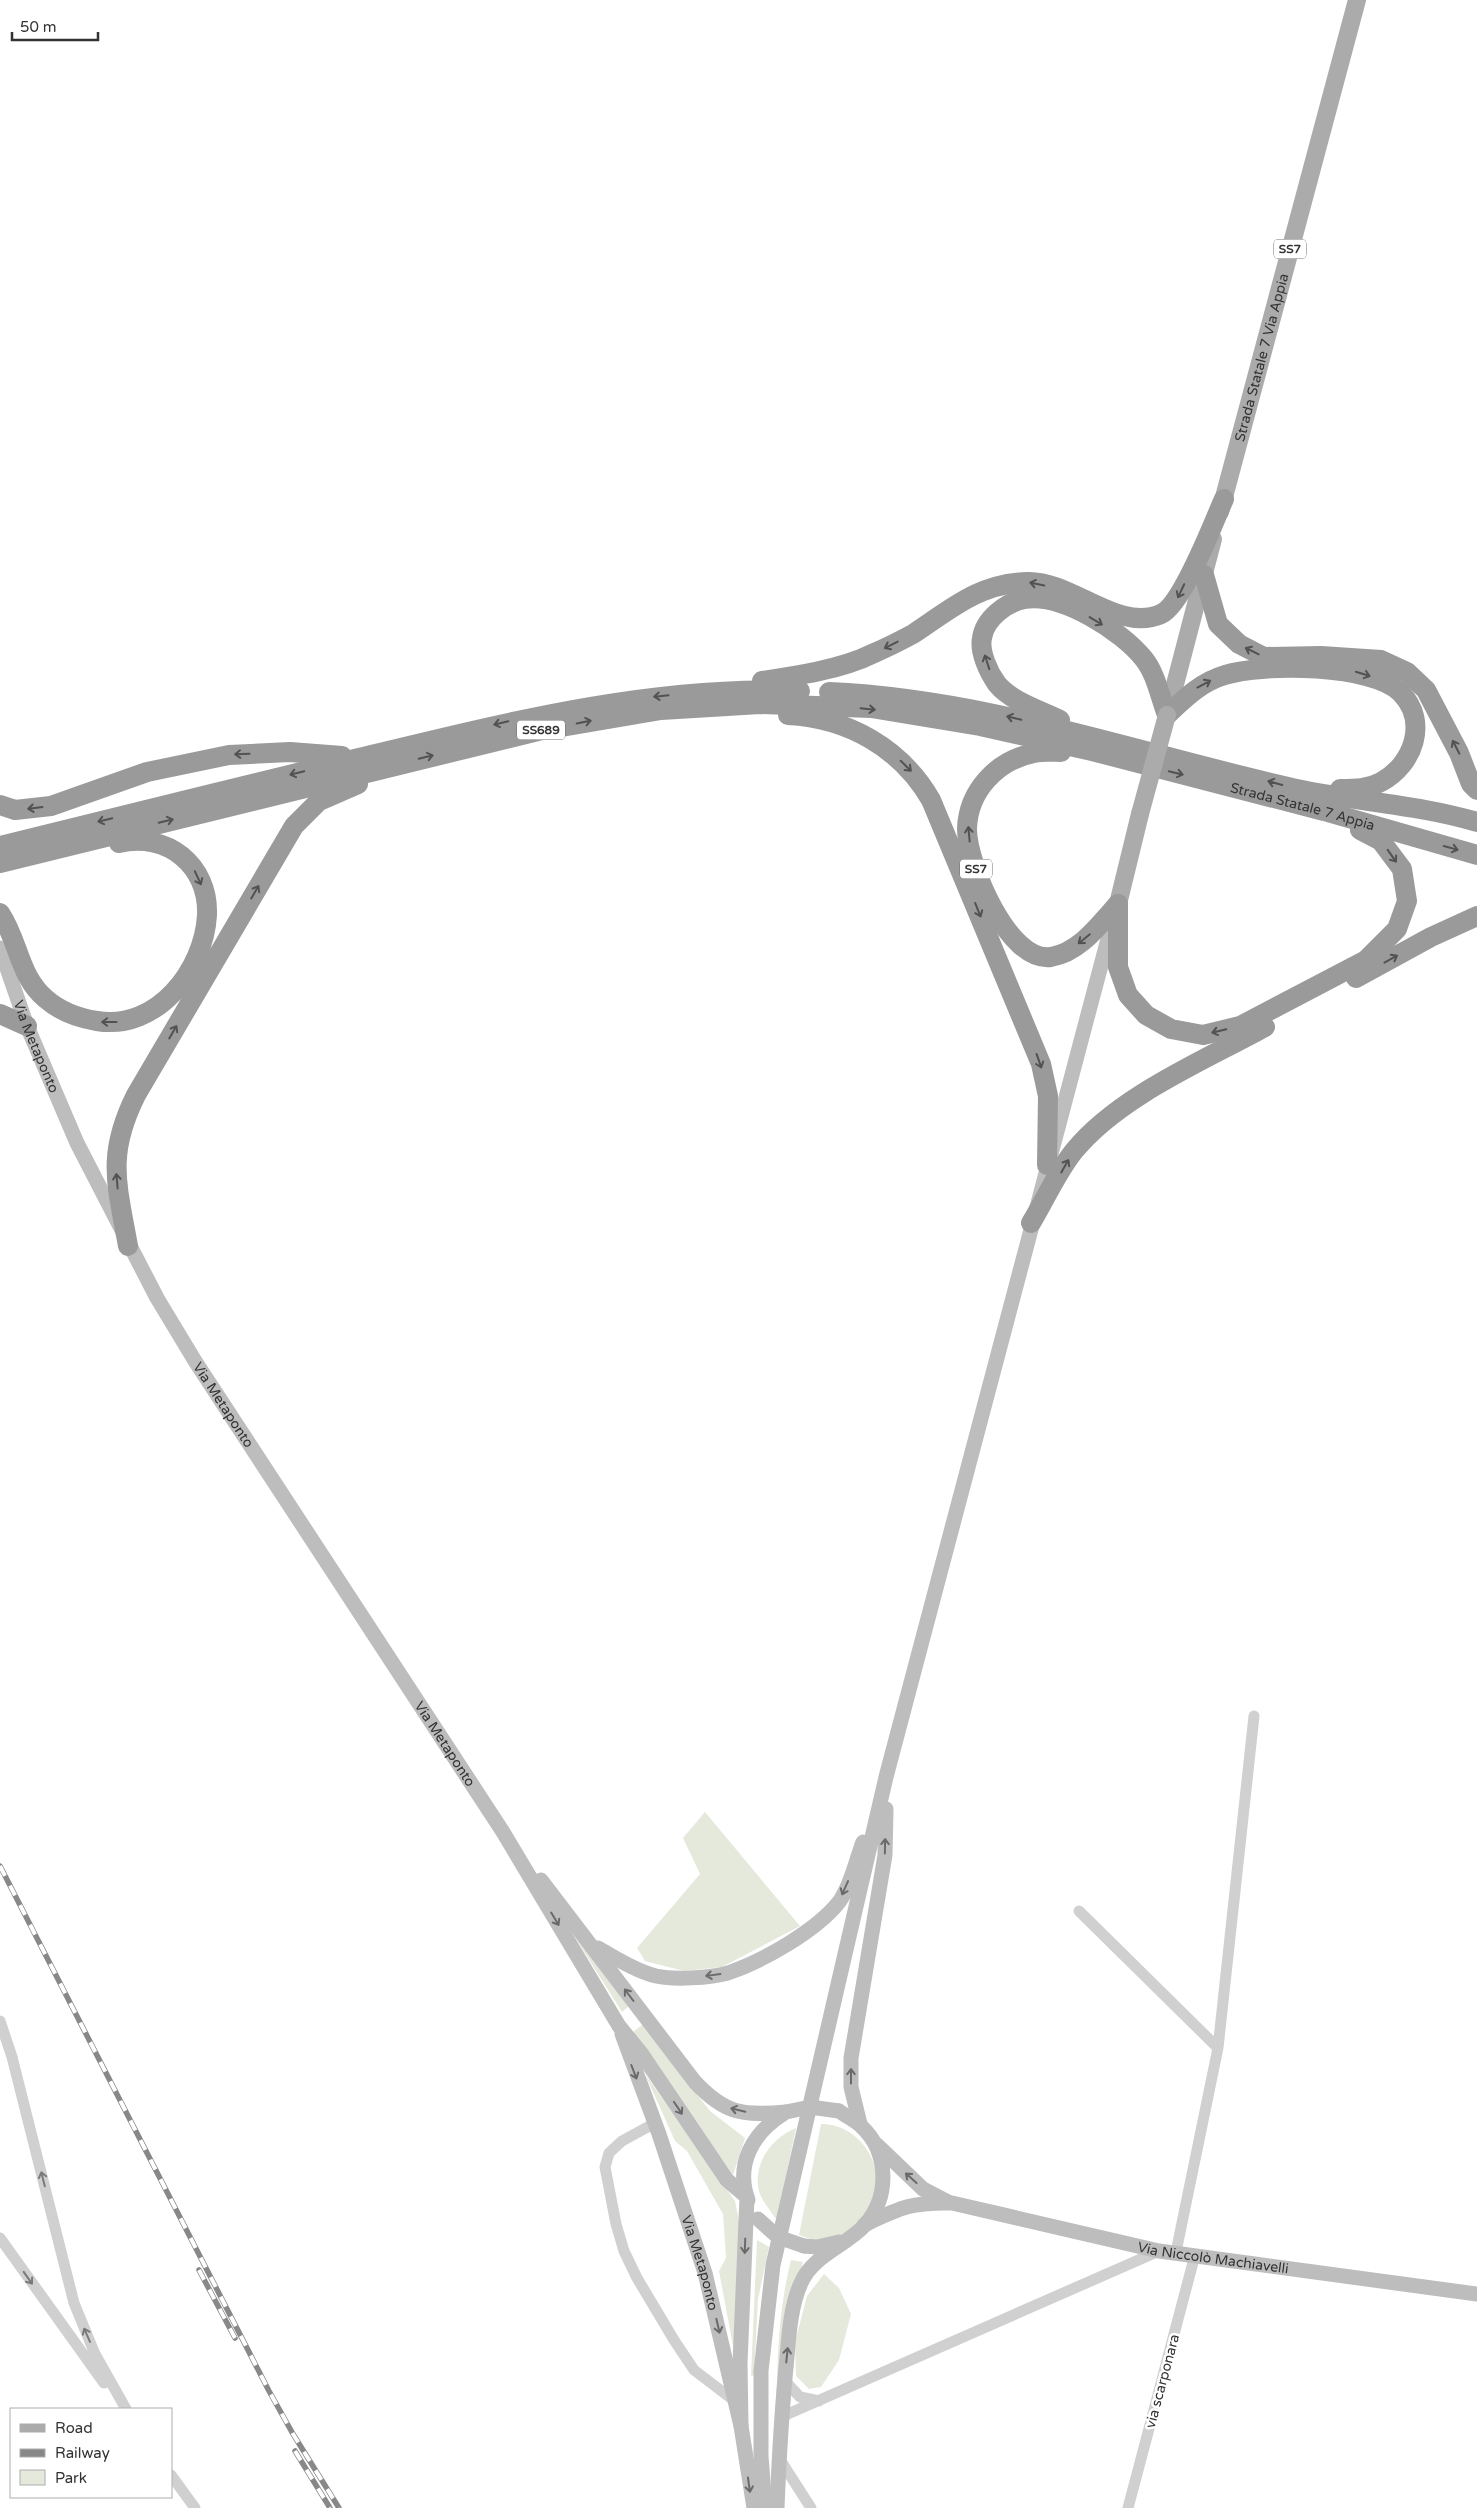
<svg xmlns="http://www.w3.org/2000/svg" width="1477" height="2508" font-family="'Varela Round',sans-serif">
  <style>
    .green { fill: #e4e9dc }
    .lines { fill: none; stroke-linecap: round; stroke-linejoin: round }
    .street { stroke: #d0d0d0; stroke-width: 11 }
    .secondary { stroke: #bdbdbd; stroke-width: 15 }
    .primary { stroke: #ababab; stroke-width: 18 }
    .highway { stroke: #9a9a9a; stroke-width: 20 }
    .rail-casing { stroke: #888; stroke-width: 5.5 }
    .rail { stroke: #fff; stroke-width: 4; stroke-dasharray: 11; stroke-linecap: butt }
    .secondary-bridge { stroke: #bdbdbd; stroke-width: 15 }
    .primary-bridge { stroke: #ababab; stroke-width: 18 }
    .oneway { stroke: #525252 }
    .oneway2 { stroke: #6a6a6a }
    .oneway3 { stroke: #7a7a7a }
    .labels { text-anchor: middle; stroke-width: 5; stroke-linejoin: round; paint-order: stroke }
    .shield { fill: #fff; stroke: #707070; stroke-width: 1 }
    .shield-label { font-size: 12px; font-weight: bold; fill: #333 }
    .street-label { font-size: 14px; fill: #333; stroke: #fff }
  </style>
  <rect width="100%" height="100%" fill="#fff"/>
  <path class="green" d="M705 1812 800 1926 722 1967 684 1971 645 1961 637 1948 700 1874 683 1838Z
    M560 1914 629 2006 622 2012Z
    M642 2025 710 2111 745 2138 733 2175 633 2032Z
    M645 2074 735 2201 740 2226 734 2351 719 2271 726 2258 723 2214 687 2151 675 2141Z
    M821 2124C859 2124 886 2164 874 2200 871 2210 861 2220 853 2227 843 2236 832 2240 818 2240 812 2240 805 2237 799 2235Z
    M796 2128 777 2220C770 2210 759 2198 758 2186 755 2159 774 2137 796 2128Z
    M757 2240 769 2247 758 2299 754 2375 751 2376Z
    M791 2260 803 2262 784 2330 776 2427C777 2371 777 2315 791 2260Z
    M824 2274 839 2288 851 2314 839 2360 821 2387 809 2389 796 2376 795 2342 807 2296Z"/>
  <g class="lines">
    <path class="street" d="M1079 1911 1218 2048
      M0 2021 12 2057 74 2303 95 2354 126 2409
      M655 2123 622 2141 609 2153 605 2167 616 2224 624 2251 637 2278 674 2340 694 2370 736 2402
      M0 2238 104 2383
      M1176 2252 1218 2048 1254 1716
      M784 2380 800 2397 819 2401
      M781 2417 1159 2251
      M779 2458 811 2508
      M171 2475 195 2508
      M1128 2508 1195 2255"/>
    <g class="secondary">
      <path id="s1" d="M0 948 27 1026 77 1143 157 1298 195 1361 503 1832 619 2026 641 2053 727 2180 747 2197 740 2363 741 2426"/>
      <path d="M541 1880 695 2082C725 2114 743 2116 786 2112"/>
      <path d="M598 1948C616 1958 636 1971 656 1976 674 1980 710 1978 728 1973 763 1961 816 1931 839 1902 851 1886 856 1860 863 1842"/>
      <path id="s2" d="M622 2034 659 2134 705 2273 741 2426 754 2508"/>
      <path d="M860 2124 851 2087V2058L885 1855 886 1809"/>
      <path d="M877 2145 923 2189 948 2202"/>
      <path d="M748 2200C735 2164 753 2133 783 2114"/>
      <path id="s3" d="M864 2225C900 2208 911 2202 952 2203L1159 2251 1477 2294"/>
      <path d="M804 2246 817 2247 839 2242"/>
      <path d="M765 2508 761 2456V2371L773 2265 886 1777 1113 920"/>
      <path d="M777 2508C779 2458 782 2407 787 2357 789 2333 791 2305 801 2283 813 2255 846 2246 865 2225 890 2196 889 2152 861 2126 855 2120 846 2116 839 2111"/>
    </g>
    <g class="primary">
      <path id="s4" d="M1220 512 1357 0"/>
      <path d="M1167 715 1213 539"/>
      <path d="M1118 904 1140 814"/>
    </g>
    <g class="highway">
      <path d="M1204 575 1218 624 1239 644 1264 657 1321 656 1381 660 1407 672 1426 690 1459 753 1471 784 1477 790"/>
      <path d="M762 681C796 676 842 669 872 654 886 648 900 641 913 634 951 609 979 583 1028 582 1072 581 1118 633 1161 614 1183 604 1213 523 1224 499"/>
      <path d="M829 692C992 699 1145 756 1302 790 1360 802 1420 805 1477 822"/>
      <path d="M788 715C848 718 901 748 931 800L1041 1064 1048 1096 1047 1165"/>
      <path d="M1060 720C1040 710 1012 702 997 684 989 673 979 652 982 638 985 618 1007 602 1025 599 1062 593 1122 631 1144 659 1156 674 1160 697 1167 715 1185 698 1201 682 1225 675 1262 663 1374 664 1401 693 1429 722 1413 765 1381 782 1368 789 1355 789 1340 789"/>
      <path d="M1061 752C1052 752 1042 751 1034 753 997 760 968 791 967 829 967 863 1008 963 1051 957 1080 952 1099 925 1118 904"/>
      <path d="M0 805 15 810 51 806 147 772 229 755 290 752 342 756"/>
      <path d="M0 846C120 816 239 787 359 758 505 723 650 685 800 691"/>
      <path id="s5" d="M0 863 538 731 661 710 760 704 871 708 980 726 1092 751 1324 811 1477 855"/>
      <path d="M1118 904V967L1128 995 1146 1015 1171 1029 1203 1035 1240 1026 1366 960 1397 929 1407 901 1402 869 1381 841 1360 830"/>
      <path d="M0 913C19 941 19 977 46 999 61 1012 78 1018 97 1021 157 1031 204 970 207 915 209 865 167 832 119 843"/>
      <path d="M1356 978 1431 937 1477 916"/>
      <path d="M0 1014 27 1026"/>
      <path d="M1031 1223C1045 1200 1057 1172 1074 1151 1119 1096 1203 1061 1265 1027"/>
      <path d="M128 1246C117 1184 106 1155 136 1095L294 826 319 801 358 784"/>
    </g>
    <defs>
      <path id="rail" d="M0 1866 269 2391 293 2434 339 2508
        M199 2270 235 2338
        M295 2451 330 2508"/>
    </defs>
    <use href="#rail" class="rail-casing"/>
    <use href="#rail" class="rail"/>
    <path class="secondary-bridge" d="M786 2112 810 2107 839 2111
      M758 2219 778 2237 804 2246"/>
    <path class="primary-bridge" d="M1140 814 1167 715"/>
  </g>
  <defs><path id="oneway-shaft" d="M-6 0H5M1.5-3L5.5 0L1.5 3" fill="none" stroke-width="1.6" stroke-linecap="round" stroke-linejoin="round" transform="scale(1.25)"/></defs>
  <g class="oneway">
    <use href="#oneway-shaft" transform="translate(1037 584) rotate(-168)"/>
    <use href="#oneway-shaft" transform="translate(1181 591) rotate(115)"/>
    <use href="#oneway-shaft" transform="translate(1096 621) rotate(31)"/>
    <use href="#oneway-shaft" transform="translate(891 645) rotate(153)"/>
    <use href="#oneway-shaft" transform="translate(1252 651) rotate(-154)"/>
    <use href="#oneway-shaft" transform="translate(987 662) rotate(-108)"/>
    <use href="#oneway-shaft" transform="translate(1363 674) rotate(17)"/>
    <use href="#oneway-shaft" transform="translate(1204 684) rotate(-28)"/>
    <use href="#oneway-shaft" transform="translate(661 696) rotate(174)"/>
    <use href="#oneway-shaft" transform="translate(868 709) rotate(6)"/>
    <use href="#oneway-shaft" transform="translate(1014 718) rotate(-167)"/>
    <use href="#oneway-shaft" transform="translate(584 722) rotate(-11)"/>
    <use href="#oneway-shaft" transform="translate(501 723) rotate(167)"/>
    <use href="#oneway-shaft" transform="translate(1456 747) rotate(-117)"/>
    <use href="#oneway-shaft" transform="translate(242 754) rotate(178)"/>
    <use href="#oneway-shaft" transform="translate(426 757) rotate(-14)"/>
    <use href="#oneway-shaft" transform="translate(906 766) rotate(45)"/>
    <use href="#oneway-shaft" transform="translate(297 773) rotate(166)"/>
    <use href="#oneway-shaft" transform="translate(1176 773) rotate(14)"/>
    <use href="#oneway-shaft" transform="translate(1275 783) rotate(-165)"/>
    <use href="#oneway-shaft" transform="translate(35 808) rotate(173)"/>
    <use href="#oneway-shaft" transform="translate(105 820) rotate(166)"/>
    <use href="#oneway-shaft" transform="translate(166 821) rotate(-14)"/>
    <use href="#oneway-shaft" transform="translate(969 834) rotate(-95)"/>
    <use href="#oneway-shaft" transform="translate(1451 848) rotate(15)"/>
    <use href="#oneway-shaft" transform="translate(1392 856) rotate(55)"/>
    <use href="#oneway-shaft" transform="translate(198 878) rotate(65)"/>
    <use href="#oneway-shaft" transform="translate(255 892) rotate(-60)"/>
    <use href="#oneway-shaft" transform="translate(978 910) rotate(68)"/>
    <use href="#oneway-shaft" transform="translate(1084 939) rotate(141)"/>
    <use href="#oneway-shaft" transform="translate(1391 959) rotate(-29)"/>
    <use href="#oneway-shaft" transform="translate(109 1022) rotate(180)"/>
    <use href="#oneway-shaft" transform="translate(1219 1031) rotate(167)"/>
    <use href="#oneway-shaft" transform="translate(173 1032) rotate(-60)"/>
    <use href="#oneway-shaft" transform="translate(1039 1061) rotate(71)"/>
    <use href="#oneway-shaft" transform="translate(1065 1166) rotate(-60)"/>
    <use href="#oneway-shaft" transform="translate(117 1181) rotate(-95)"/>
  </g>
  <g class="oneway2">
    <use href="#oneway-shaft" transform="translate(885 1846) rotate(-89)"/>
    <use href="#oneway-shaft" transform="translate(845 1888) rotate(114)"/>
    <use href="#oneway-shaft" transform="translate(555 1919) rotate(59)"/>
    <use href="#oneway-shaft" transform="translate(713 1975) rotate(172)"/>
    <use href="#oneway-shaft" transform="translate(629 1995) rotate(-127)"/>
    <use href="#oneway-shaft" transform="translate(634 2072) rotate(69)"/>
    <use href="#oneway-shaft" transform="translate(851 2076) rotate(-90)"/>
    <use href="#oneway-shaft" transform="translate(678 2108) rotate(56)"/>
    <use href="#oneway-shaft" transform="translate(738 2110) rotate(-167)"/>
    <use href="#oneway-shaft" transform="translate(911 2178) rotate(-138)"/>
    <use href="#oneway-shaft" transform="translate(745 2246) rotate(92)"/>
    <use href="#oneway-shaft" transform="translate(718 2326) rotate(77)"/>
    <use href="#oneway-shaft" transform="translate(787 2355) rotate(-84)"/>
    <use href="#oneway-shaft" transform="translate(749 2485) rotate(82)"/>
  </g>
  <g class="oneway3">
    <use href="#oneway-shaft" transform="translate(43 2179) rotate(-104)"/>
    <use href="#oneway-shaft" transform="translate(28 2278) rotate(55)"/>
    <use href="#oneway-shaft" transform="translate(87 2335) rotate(-114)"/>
  </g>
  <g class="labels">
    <g class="shield">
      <rect x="1274" y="239.5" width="32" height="19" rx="4"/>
      <rect x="517" y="720.5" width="48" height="19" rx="4"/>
      <rect x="960" y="859.5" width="32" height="19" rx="4"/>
    </g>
    <g class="shield-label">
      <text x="1290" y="253">SS7</text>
      <text x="541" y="734">SS689</text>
      <text x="976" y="873">SS7</text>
    </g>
    <g class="street-label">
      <text dy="5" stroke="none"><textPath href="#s4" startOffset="160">Strada Statale 7 Via Appia</textPath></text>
      <text dy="5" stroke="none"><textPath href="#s5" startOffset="1332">Strada Statale 7 Appia</textPath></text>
      <text dy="5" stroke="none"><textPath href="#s1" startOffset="105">Via Metaponto</textPath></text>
      <text dy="5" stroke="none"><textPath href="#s1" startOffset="510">Via Metaponto</textPath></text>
      <text dy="5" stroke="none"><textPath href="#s1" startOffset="915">Via Metaponto</textPath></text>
      <text dy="5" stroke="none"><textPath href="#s3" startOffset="359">Via Niccolò Machiavelli</textPath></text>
      <text dy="5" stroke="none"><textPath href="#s2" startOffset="242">Via Metaponto</textPath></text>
      <text transform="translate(1162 2381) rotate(-75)" y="5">via scarponara</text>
    </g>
  </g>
  <rect x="10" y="2408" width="162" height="90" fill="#ffffff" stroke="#adadad"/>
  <rect x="20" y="2424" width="25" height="8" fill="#ababab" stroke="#adadad"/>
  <text x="55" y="2433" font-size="15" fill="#333333">Road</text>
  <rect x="20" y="2449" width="25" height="8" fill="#888888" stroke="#adadad"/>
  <text x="55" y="2458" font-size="15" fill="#333333">Railway</text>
  <rect x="20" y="2470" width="25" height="15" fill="#e4e9dc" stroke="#adadad"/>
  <text x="55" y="2483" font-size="15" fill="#333333">Park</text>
  <path d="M12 32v8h86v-8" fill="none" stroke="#333333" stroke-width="2.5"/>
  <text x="20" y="32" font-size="15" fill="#333333" stroke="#ffffff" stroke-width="4" paint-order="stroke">50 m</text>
</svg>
